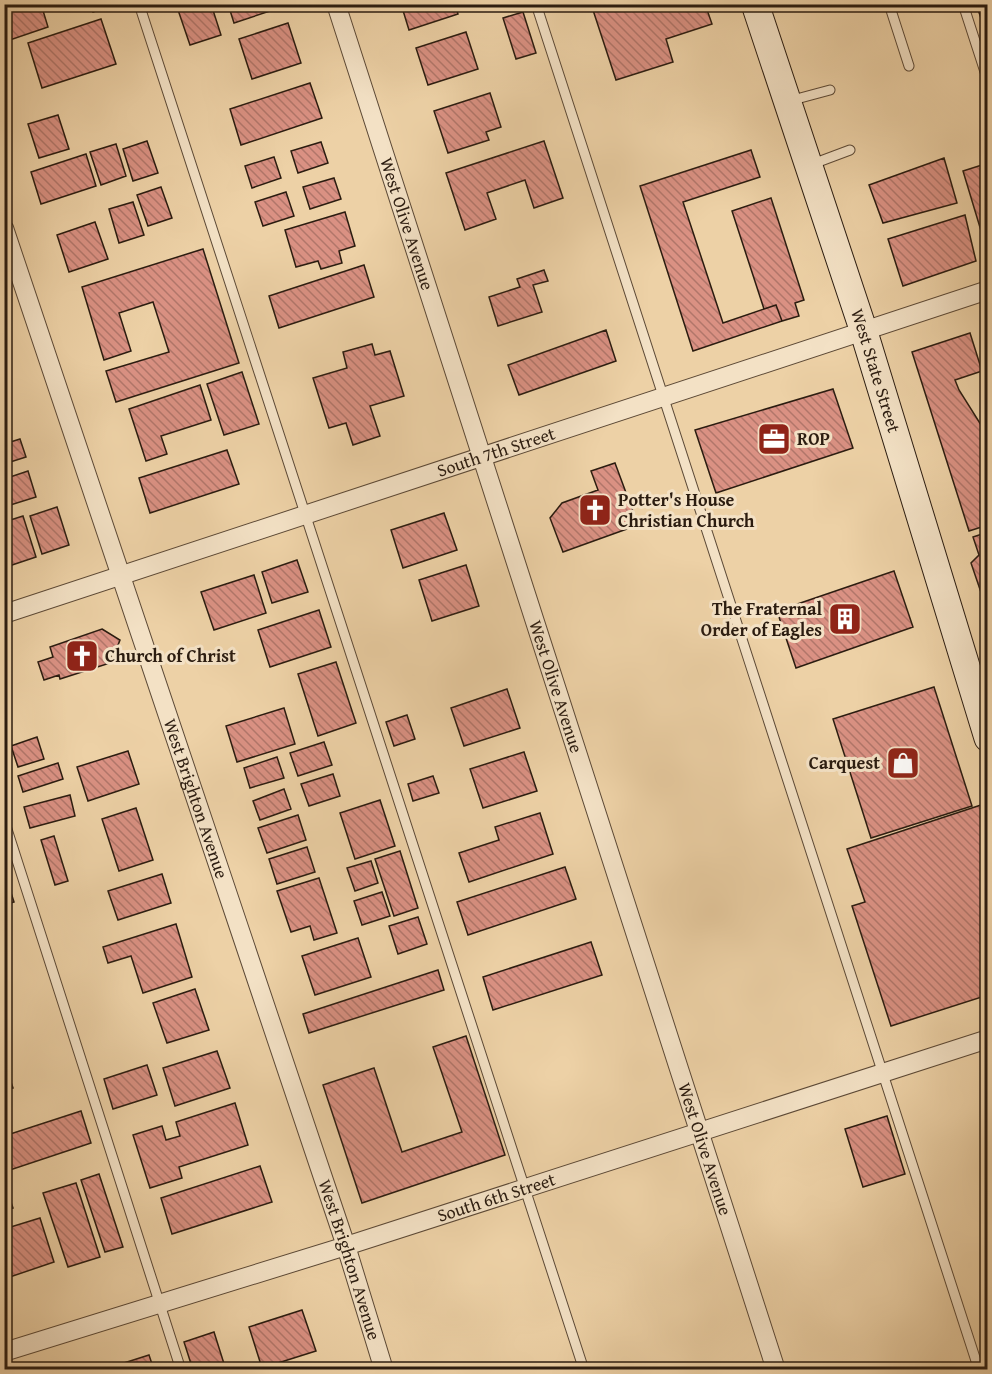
<svg xmlns="http://www.w3.org/2000/svg" width="992" height="1374" font-family="'Gentium Book Plus',serif">
  <style>
    .building { fill: url(#building-back-hatch); stroke: #2b1c10; stroke-width: 1.5 }
    .lines { fill: none; stroke-linecap: round; stroke-linejoin: round }
    .lane-casing { stroke: #5c4936; stroke-width: 11 }
    .street-casing { stroke: #5c4936; stroke-width: 20 }
    .secondary-casing { stroke: #2b1c10; stroke-width: 29 }
    .lane { stroke: #f3e1c5; stroke-width: 9 }
    .street { stroke: #f3e1c5; stroke-width: 18 }
    .secondary { stroke: #f3e1c5; stroke-width: 27 }
    .labels { text-anchor: middle; stroke-width: 6; stroke-linejoin: round; paint-order: stroke }
    .street-label { font-size: 18px; fill: #2b1c10; stroke: #f3e1c5 }
    .poi-label { font-size: 18px; font-weight: bold; fill: #2b1c10; stroke: #f3e1c5; text-anchor: start }
  </style>
  <defs>
    <pattern id="building-back-hatch" width="6" height="6" patternUnits="userSpaceOnUse" patternTransform="scale(1.5)"><rect width="6" height="6" fill="#da9183"/><path d="M-1 5l2 2M0 0l6 6M5-1l2 2" fill="none" stroke="#b1766a"/></pattern>
  </defs>
  <rect width="100%" height="100%" fill="#edd1a6"/>
  <filter id="stains"><feTurbulence type="fractalNoise" baseFrequency=".00333" numOctaves="4"/><feColorMatrix values="0 0 0 0 .2 0 0 0 0 .09 0 0 0 0 .02 0 0 0 .5 -.17"/></filter>
  <radialGradient id="worn" r=".72"><stop offset=".6" stop-color="#630" stop-opacity="0"/><stop offset="1" stop-color="#630" stop-opacity=".3"/></radialGradient>
  <path class="building" d="M4 4H41L48 27 4 42Z
    M90 4H116L93 12Z
    M176 4H211L221 35 190 45Z
    M228 4H284L285 6 234 23Z
    M401 4H455L458 14 409 30Z
    M591 4H705L712 24 666 39 673 62 616 80Z
    M976 4H988V38Z
    M523 12 536 53 516 59 503 18Z
    M101 19 116 64 42 88 28 43Z
    M288 23 301 63 252 79 239 39Z
    M466 32 478 69 428 85 416 48Z
    M310 83 322 118 241 145 230 109Z
    M490 93 501 127 486 132 489 140 448 153 434 111Z
    M58 115 69 149 39 158 28 124Z
    M147 141 158 173 133 181 123 149Z
    M544 141 563 198 534 208 525 180 487 193 496 219 465 230 446 173Z
    M321 142 328 163 298 173 291 151Z
    M116 144 126 176 101 185 90 152Z
    M751 150 760 177 683 202 723 323 776 305 782 321 693 351 640 186Z
    M86 154 96 186 41 204 31 172Z
    M274 157 281 178 252 188 245 166Z
    M944 158 957 203 883 223 869 185Z
    M988 163V243L985 244 963 171Z
    M334 178 341 199 310 209 303 187Z
    M161 187 172 218 148 226 137 195Z
    M286 192 294 216 263 226 255 202Z
    M771 198 804 300 795 303 799 316 782 321 776 305 764 309 732 211Z
    M133 202 144 235 119 243 109 209Z
    M345 212 355 246 339 251 342 263 321 269 318 261 296 267 285 230Z
    M965 215 976 261 903 286 888 239Z
    M95 222 108 259 69 272 57 235Z
    M203 249 239 363 116 402 106 371 169 352 153 302 119 313 131 351 104 360 82 287Z
    M364 265 374 297 279 328 269 296Z
    M544 270 548 281 533 285 542 312 498 326 489 297 520 287 517 279Z
    M606 330 616 361 519 395 508 365Z
    M970 333 982 371 955 380 959 390 988 436V525L969 531 912 352Z
    M372 344 375 355 390 351 404 396 370 406 380 436 353 445 346 423 329 428 313 378 347 368 343 352Z
    M4 348 11 369 4 371Z
    M242 372 259 424 224 435 207 384Z
    M200 385 211 420 161 436 167 454 146 461 129 409Z
    M833 389 853 448 716 493 695 430Z
    M20 439 26 457 4 464V444Z
    M227 450 239 484 150 513 139 478Z
    M615 463 638 525 563 552 550 518 562 503 598 490 591 471Z
    M28 471 36 497 4 507V479Z
    M57 507 69 545 42 554 30 516Z
    M444 513 457 550 403 568 391 530Z
    M23 516 36 557 9 566 4 553V522Z
    M988 532V613L971 563 979 555 973 537Z
    M297 560 308 592 272 603 262 572Z
    M466 565 479 606 432 621 419 580Z
    M894 571 913 627 796 668 777 611Z
    M254 575 266 613 214 630 201 592Z
    M319 610 331 647 270 667 258 630Z
    M102 629 120 640 116 650 111 655 110 663 60 679 59 675 44 680 38 662 53 657 50 647Z
    M336 662 356 723 318 736 298 674Z
    M934 687 972 806 871 838 833 719Z
    M507 689 520 728 464 746 451 708Z
    M284 708 295 744 237 762 226 726Z
    M407 715 415 739 394 746 386 722Z
    M37 737 44 759 18 767 11 746Z
    M324 742 332 765 298 776 290 753Z
    M128 751 139 784 88 801 77 767Z
    M524 752 537 791 483 808 470 769Z
    M277 757 284 778 250 788 244 768Z
    M58 763 63 779 23 792 18 776Z
    M333 774 340 796 309 806 301 784Z
    M433 776 439 793 413 801 408 784Z
    M284 789 291 809 260 820 253 801Z
    M70 795 75 816 30 828 24 807Z
    M380 800 395 846 355 859 340 813Z
    M981 805 988 825V995L891 1026 852 906 865 902 847 849Z
    M136 808 153 860 119 871 102 819Z
    M540 813 553 854 469 882 459 853 499 840 495 827Z
    M298 815 306 840 267 853 258 828Z
    M54 836 68 881 55 885 41 840Z
    M307 847 315 872 277 884 269 859Z
    M400 851 418 908 394 916 375 859Z
    M371 861 378 883 355 891 347 868Z
    M565 867 576 899 468 935 457 902Z
    M4 871 14 902 4 905Z
    M162 874 171 903 118 920 108 891Z
    M319 878 337 933 314 940 310 926 291 932 277 891Z
    M382 892 390 916 362 925 354 901Z
    M418 917 427 944 398 954 389 926Z
    M176 924 192 977 143 993 131 956 108 963 103 947Z
    M358 938 371 977 315 995 302 956Z
    M591 942 602 975 493 1010 483 977Z
    M438 970 444 990 309 1033 303 1014Z
    M195 989 209 1030 167 1043 153 1003Z
    M466 1036 505 1155 362 1203 323 1085 374 1068 402 1152 462 1132 433 1047Z
    M217 1051 230 1088 175 1106 163 1068Z
    M4 1062 13 1088 4 1090Z
    M147 1065 157 1095 113 1109 104 1079Z
    M235 1103 248 1145 179 1167 182 1178 150 1188 133 1135 162 1126 166 1140 180 1136 176 1122Z
    M81 1111 91 1143 4 1172V1136Z
    M887 1116 905 1174 863 1187 845 1129Z
    M260 1166 272 1202 172 1234 161 1198Z
    M99 1174 123 1247 105 1252 81 1180Z
    M4 1182 13 1208 4 1211Z
    M76 1183 100 1257 68 1267 43 1193Z
    M40 1218 54 1262 4 1279V1229Z
    M302 1310 316 1351 262 1368 249 1327Z
    M214 1332 226 1370H193L184 1342Z
    M149 1355 154 1370H102Z"/>
  <g class="lines">
    <defs>
      <path id="lane" d="M139 4 584 1370
        M536 4 979 1370
        M889 4 909 66
        M963 4 988 81
        M789 101 830 90
        M810 165 850 150
        M4 820 181 1370"/>
      <g id="street">
        <path id="s1" d="M336 4 776 1370"/>
        <path id="s2" d="M4 228 346 1246 384 1370"/>
        <path id="s3" d="M4 614 988 290"/>
        <path id="s4" d="M4 1352 346 1246 988 1039"/>
      </g>
      <g id="secondary">
        <path id="s5" d="M755 4 863 329 988 738"/>
      </g>
    </defs>
    <use href="#lane" class="lane-casing"/>
    <use href="#street" class="street-casing"/>
    <use href="#secondary" class="secondary-casing"/>
    <use href="#lane" class="lane"/>
    <use href="#street" class="street"/>
    <use href="#secondary" class="secondary"/>
  </g>
  <defs>
    <symbol id="office-square" viewBox="-11 -11 22 22"><rect x="-9" y="-9" width="18" height="18" rx="4" fill="#8f2418" stroke="#f3e1c5"/><path d="M-6-3h4V-5.5h4V-3h4V5H-6ZM-1-4.5V-3h2v-1.5ZM-6 0V1H6V0Z" fill="#fff"/></symbol>
    <symbol id="church-square" viewBox="-11 -11 22 22"><rect x="-9" y="-9" width="18" height="18" rx="4" fill="#8f2418" stroke="#f3e1c5"/><path d="M-1.2-6h2.4v3.5h3.3v2.4h-3.3V6h-2.4V-.1h-3.3v-2.4h3.3Z" fill="#fff"/></symbol>
    <symbol id="building-square" viewBox="-11 -11 22 22"><rect x="-9" y="-9" width="18" height="18" rx="4" fill="#8f2418" stroke="#f3e1c5"/><path d="M-4-6H4V6H1V3H-1V6H-4ZM-2.5-4.3h1.7v1.8h-1.7ZM.8-4.3h1.7v1.8H.8ZM-2.5-1h1.7V.8h-1.7ZM.8-1h1.7V.8H.8Z" fill="#fff"/></symbol>
    <symbol id="shop-square" viewBox="-11 -11 22 22"><rect x="-9" y="-9" width="18" height="18" rx="4" fill="#8f2418" stroke="#f3e1c5"/><path d="M-5-2.5h2.3a2.7 3.5 0 0 1 5.4 0H5L5.5 6h-11ZM-1.5-2.5h3a1.5 2.3 0 0 0-3 0Z" fill="#fff"/></symbol>
  </defs>
  <g fill-rule="evenodd">
    <use href="#office-square" x="755" y="420" width="38" height="38"/>
    <use href="#church-square" x="576" y="491" width="38" height="38"/>
    <use href="#building-square" x="826" y="600" width="38" height="38"/>
    <use href="#church-square" x="63" y="637" width="38" height="38"/>
    <use href="#shop-square" x="884" y="744" width="38" height="38"/>
  </g>
  <g class="labels">
    <g class="street-label">
      <text dy="6" stroke="none"><textPath href="#s1" startOffset="231">West Olive Avenue</textPath></text>
      <text dy="6" stroke="none"><textPath href="#s5" startOffset="386">West State Street</textPath></text>
      <text dy="6" stroke="none"><textPath href="#s3" startOffset="518">South 7th Street</textPath></text>
      <text dy="6" stroke="none"><textPath href="#s1" startOffset="717">West Olive Avenue</textPath></text>
      <text dy="6" stroke="none"><textPath href="#s2" startOffset="602">West Brighton Avenue</textPath></text>
      <text dy="6" stroke="none"><textPath href="#s1" startOffset="1203">West Olive Avenue</textPath></text>
      <text dy="6" stroke="none"><textPath href="#s4" startOffset="516">South 6th Street</textPath></text>
      <text dy="6" stroke="none"><textPath href="#s2" startOffset="1088">West Brighton Avenue</textPath></text>
    </g>
    <g class="poi-label">
      <text x="797" y="445">ROP</text>
      <text x="618" y="506">Potter's House<tspan x="618" dy="21">Christian Church</tspan></text>
      <text x="822" y="615" text-anchor="end">The Fraternal<tspan x="822" dy="21">Order of Eagles</tspan></text>
      <text x="105" y="662">Church of Christ</text>
      <text x="880" y="769" text-anchor="end">Carquest</text>
    </g>
  </g>
  <rect width="992" height="1374" fill="none" stroke="#edd1a6" stroke-width="24"/>
  <rect x="6" y="6" width="980" height="1362" fill="none" stroke="#2b1c10" stroke-width="3"/>
  <rect x="12" y="12" width="968" height="1350" fill="none" stroke="#2b1c10" stroke-width="1.5"/>
  <rect width="100%" height="100%" filter="url(#stains)"/>
  <rect width="100%" height="100%" fill="url(#worn)"/>
</svg>
